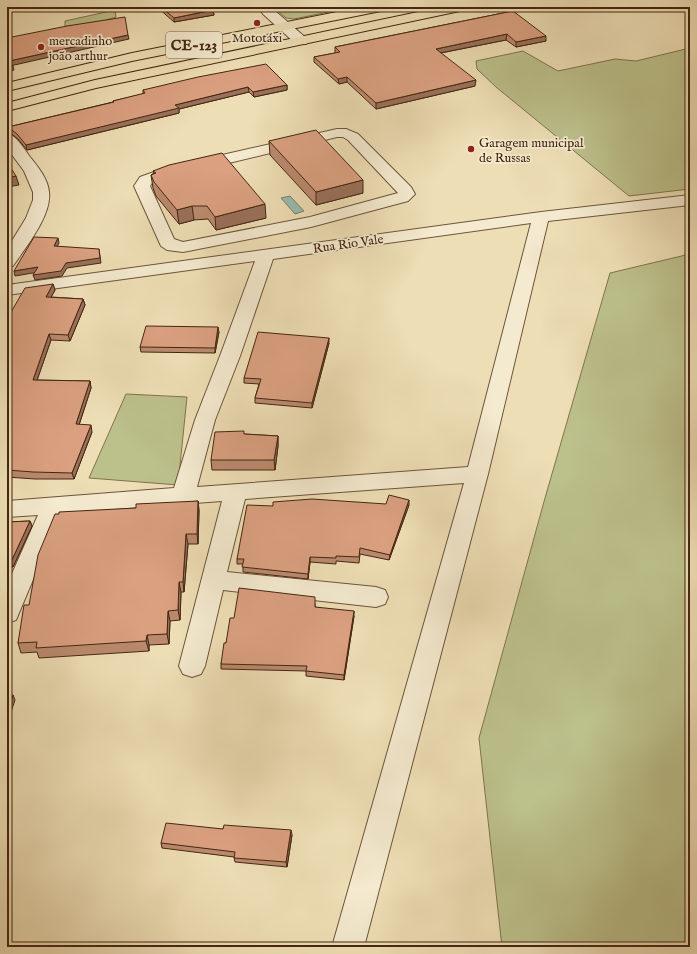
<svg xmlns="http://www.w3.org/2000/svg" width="697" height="954" font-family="'IM FELL English',serif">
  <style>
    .green { fill: #bcc08b; stroke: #80734e }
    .water { fill: #99bcb1; stroke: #778071 }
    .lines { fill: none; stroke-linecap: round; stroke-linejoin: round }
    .minor-casing { stroke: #6e543a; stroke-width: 2 }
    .major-casing { stroke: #442611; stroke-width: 2 }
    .minor { fill: #f4eacf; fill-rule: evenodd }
    .major { fill: #eedeb5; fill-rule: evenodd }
    .wall { fill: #bb8a6e; stroke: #442611 }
    .shaded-wall { fill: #99705a; stroke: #442611 }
    .building { fill: #daa080; stroke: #442611 }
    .poi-dot { fill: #8f2418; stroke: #f4eacf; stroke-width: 1.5 }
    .labels { text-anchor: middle; stroke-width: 3.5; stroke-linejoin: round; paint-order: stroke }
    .far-poi-label { font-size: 13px; fill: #442611; stroke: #f4eacf; text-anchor: start }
    .far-street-label { font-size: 13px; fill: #442611; stroke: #f4eacf }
    .shield { fill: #f4eacf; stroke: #79614a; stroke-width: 1 }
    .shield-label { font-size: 15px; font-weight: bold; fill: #442611 }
  </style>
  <rect width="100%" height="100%" fill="#eedeb5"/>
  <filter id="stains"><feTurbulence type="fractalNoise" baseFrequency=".005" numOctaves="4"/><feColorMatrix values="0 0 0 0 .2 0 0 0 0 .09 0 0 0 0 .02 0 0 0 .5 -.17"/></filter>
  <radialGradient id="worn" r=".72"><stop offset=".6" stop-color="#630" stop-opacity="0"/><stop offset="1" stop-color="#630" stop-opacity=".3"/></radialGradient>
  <path class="green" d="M281 7H353L294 19 286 18 278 11Z
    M115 10 116 17 106 20 111 28 75 35 65 26V21Z
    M690 48V189L629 196 496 87 477 69 476 61 523 51 558 71 615 59 636 61Z
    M690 254V947H502L479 738 545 498 610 273Z
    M126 394 187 397 178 485 89 478Z"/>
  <path class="water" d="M290 196 304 211 295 214 281 198Z"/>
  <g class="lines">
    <defs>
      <path id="minor" d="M264 7H276L274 10 306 38 308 41 306 44H296L263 14 261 11Z
        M337 129H346L358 134 411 187 415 194 408 201 311 227 183 252 167 250 161 246 134 186 140 177 165 168ZM337 137H343L348 140 398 193 310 217 183 242 174 239 150 186 152 183 170 177Z
        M7 133C17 136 24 149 30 157 38 167 48 179 49 192 52 215 26 247 13 266L7 267V249L26 218 33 200V192L24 171 7 148Z
        M690 195V205L548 221 488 474 364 947H332L464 483 245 499 227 572 376 587 385 590 388 597 385 604 376 607 223 590 205 666 201 674 192 677 183 674 179 666 222 501 61 513 19 613 16 620 7 623V585L38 515 7 517V501L174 488 195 420 220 356 255 261 7 295V285L541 212ZM531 223 468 467 197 487 215 420 240 356 273 259Z"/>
      <path id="major" d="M362 7H387L385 10 381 11 132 61 7 91V83L132 53Z
        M442 7H466L464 10 460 11 96 88 7 111V103L95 80Z"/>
    </defs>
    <use href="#minor" class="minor-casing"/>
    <use href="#major" class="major-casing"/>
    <use href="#minor" class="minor"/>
    <use href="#major" class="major"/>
  </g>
  <path class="wall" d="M157 7H210L213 10 214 15 174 22Z
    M513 11 546 41 516 47 506 40 441 53 475 86 376 109 347 82 339 84 314 62V57L335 53V47Z
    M287 85V90L254 97 249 92 179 109V113L27 150 18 139 9 132 8 127 113 102V101L143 94V90Z
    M269 141 363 193 316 205 270 155Z
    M153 171 266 218 216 230 208 219 194 220 179 224 156 196 153 188 151 175 154 173Z
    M53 284 55 290 51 297 83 299 85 305 70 341 51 340 37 380 90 381 91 388 79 425 92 432 74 479H35L7 477V319Z
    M219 332 215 353 141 352 140 347Z
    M329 343 312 408 255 403V398L259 384 244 383V378Z
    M244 434 278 436V446L275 470H212L211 460Z
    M198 501 199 511 198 544H188L184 592H181L180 620 170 621 169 644 149 645V651L39 658 37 652 21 653 18 643 29 605 136 508Z
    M409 505 389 560 360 554 359 563 336 561V564L310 562 308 579 243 572V564H237V559L273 506Z
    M30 521 32 526 13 567 7 568V522Z
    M315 603V607L354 616 344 680 306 676V671L221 669V664L226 643 234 618Z
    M223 829 292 835 287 867 235 862 234 857 162 848 161 843Z"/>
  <path class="shaded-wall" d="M213 10 214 15 174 22V18Z
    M507 34 506 40 435 54 436 49Z
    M128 35 129 39 10 66 9 61Z
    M546 36V41L516 47V42Z
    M13 66 14 70 7 72V67Z
    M347 77V82L339 84 338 79Z
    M476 80 475 86 376 109V103Z
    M287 85V90L254 97 253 92Z
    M248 87 249 92 179 109V113L27 150 26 145 175 105Z
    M7 146H8L10 154 7 155Z
    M16 176 19 185 7 187V178Z
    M363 180V193L316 205V192Z
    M265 204 266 218 216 230 215 217Z
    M192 206 194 220 179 224 177 210Z
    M58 238 59 243 55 251 54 246Z
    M99 249 101 263 67 268 62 276 35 280 33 275 66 263Z
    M38 267 39 272 15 276 14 271Z
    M53 284 55 290 48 303 46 297Z
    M83 299 85 305 70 341 68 335Z
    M218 327 219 332 215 353V348Z
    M49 334 51 340 35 386 33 380Z
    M329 338V343L312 408V403Z
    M90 381 91 388 77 431 76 424Z
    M91 425 92 432 74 479 72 473Z
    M278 436V446L275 470 274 460Z
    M409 500V505L389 560 390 555Z
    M198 501 199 511 198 544 197 534Z
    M30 521 32 526 13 567 11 562Z
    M186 534 188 544 184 592 183 582Z
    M310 557V562L308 579V574Z
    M179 582 181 592 180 620 178 610Z
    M168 611 170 621 169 644 167 634Z
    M354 611V616L344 680V675Z
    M147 635 149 645V651L146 641Z
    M13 695 15 700 7 724V712Z
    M291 830 292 835 287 867 286 862Z"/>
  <path class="building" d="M161 7H210L213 10 174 18Z
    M513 11 546 36 516 42 507 34 436 49 476 80 376 103 347 77 338 79 314 57 340 52 335 47Z
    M125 17 128 35 9 61 13 66 7 67V38L67 26Z
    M266 64 287 85 253 92 248 87 175 105 179 108 26 145 17 134 8 127 114 102 113 101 145 93 143 90 198 77Z
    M316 130 363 180 316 192 269 141Z
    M222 153 265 204 215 217 207 206H192L177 210 154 182 151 175 156 173 153 171 169 165Z
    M7 162 16 176 7 178Z
    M34 237 58 238 54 246 99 249 100 258 66 263 61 271 33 275 38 267 14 271Z
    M53 284 46 297 83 299 68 335 49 334 33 380 90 381 76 424 91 425 72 473 33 472 7 470V319L25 288Z
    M146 326 218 327 215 348 140 347Z
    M258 332 329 338 312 403 255 398 261 379 244 378Z
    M244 431V434L278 436 274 460H211L215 432Z
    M389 495 409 500 390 555 360 548 359 557 336 556V558L310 557 308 574 242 567 244 559H237L247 505 273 506V502L312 499 386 504Z
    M198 501 197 534H186L183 582H179L178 610 168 611 167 634 147 635 146 641 36 648 37 642 18 643 24 605H29L38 555 55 514H59V512L136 508V504Z
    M30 521 11 562 7 563V522Z
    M239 588 315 597V607L354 611 344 675 306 671 307 666 221 664 224 643H226L230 618H234Z
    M7 694 13 695 7 712Z
    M166 823 223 829 224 825 291 830 286 862 234 858 235 852 161 843Z"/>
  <g class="poi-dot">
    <circle cx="257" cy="23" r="4"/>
    <circle cx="41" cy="47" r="4"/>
    <circle cx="471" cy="149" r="4"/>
  </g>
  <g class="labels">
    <g class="far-poi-label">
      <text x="257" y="42" text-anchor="middle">Mototáxi</text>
      <text x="49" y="45">mercadinho<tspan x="49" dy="15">joão arthur</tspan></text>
      <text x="479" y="147">Garagem municipal<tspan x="479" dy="15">de Russas</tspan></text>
    </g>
    <g class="far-street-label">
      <text transform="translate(348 243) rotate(-8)" y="5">Rua Rio Vale</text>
    </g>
    <rect class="shield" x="166" y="32" width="56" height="26" rx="3"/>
    <g class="shield-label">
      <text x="194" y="50">CE-123</text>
    </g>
  </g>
  <rect width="697" height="954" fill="none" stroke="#eedeb5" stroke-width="24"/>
  <rect x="8" y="8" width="681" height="938" fill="none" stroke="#442611" stroke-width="2"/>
  <rect x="12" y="12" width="673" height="930" fill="none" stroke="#442611"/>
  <rect width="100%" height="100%" filter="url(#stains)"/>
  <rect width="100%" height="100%" fill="url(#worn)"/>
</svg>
